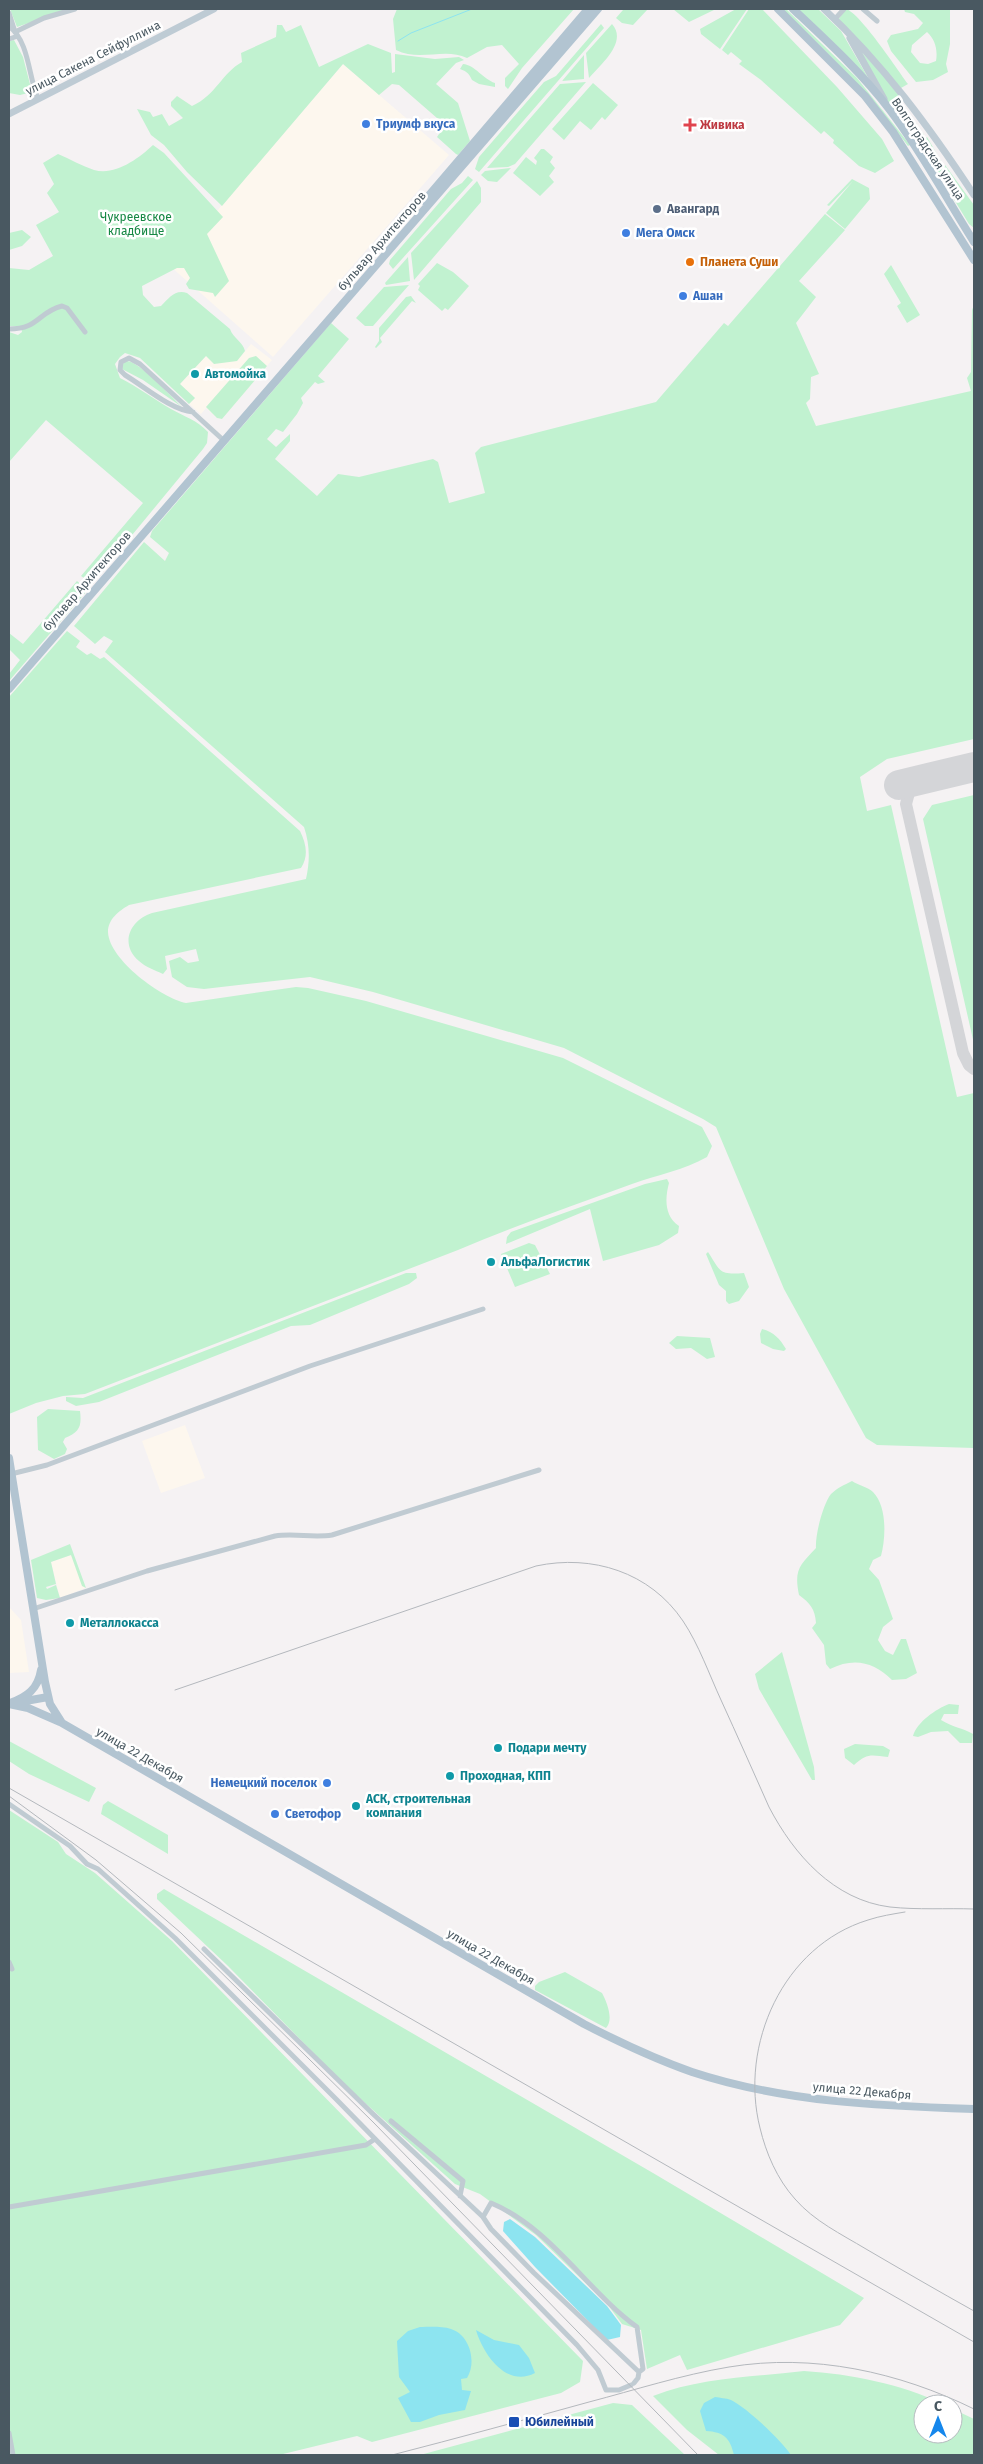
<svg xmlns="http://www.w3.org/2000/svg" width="983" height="2464" font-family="'Fira Sans',sans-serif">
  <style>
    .commercial { fill: #fdf7ee }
    .green { fill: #c1f2d0; fill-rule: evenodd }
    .water { fill: #8de4f0 }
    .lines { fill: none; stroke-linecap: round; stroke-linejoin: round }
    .stream { stroke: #8de4f0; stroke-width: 1 }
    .taxiway { stroke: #d4d5d8; stroke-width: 12 }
    .runway { stroke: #d4d5d8; stroke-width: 30 }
    .minor { stroke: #c0cbd2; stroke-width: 5 }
    .secondary { stroke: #becbd4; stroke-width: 7 }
    .primary { stroke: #b2c4d1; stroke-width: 8 }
    .rail { stroke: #b4b8bd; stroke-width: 1 }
    .shop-dot { fill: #3f7fe0; stroke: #fff; stroke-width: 2 }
    .health-dot { fill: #e0444e; stroke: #fff; stroke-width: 2 }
    .service-dot { fill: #5c6f8a; stroke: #fff; stroke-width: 2 }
    .food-dot { fill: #e8710a; stroke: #fff; stroke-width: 2 }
    .culture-dot { fill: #0f9aa8; stroke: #fff; stroke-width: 2 }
    .transit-dot { fill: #1a4fb4; stroke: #fff; stroke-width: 2 }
    .labels { text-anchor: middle; stroke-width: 5; stroke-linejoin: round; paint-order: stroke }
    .street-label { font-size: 12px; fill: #495861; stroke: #fff }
    .shop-label { font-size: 12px; font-weight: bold; fill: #366cbe; stroke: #fff; text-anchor: start }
    .health-label { font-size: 12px; font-weight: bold; fill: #be3a42; stroke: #fff; text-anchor: start }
    .service-label { font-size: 12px; font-weight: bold; fill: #4e5e75; stroke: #fff; text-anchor: start }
    .park-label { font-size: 12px; fill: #158743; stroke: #fff }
    .food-label { font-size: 12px; font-weight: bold; fill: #c56008; stroke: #fff; text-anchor: start }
    .culture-label { font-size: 12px; font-weight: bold; fill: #0d838f; stroke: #fff; text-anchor: start }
    .transit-label { font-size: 12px; font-weight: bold; fill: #164399; stroke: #fff; text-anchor: start }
  </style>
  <rect width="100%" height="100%" fill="#f5f2f3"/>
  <path class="commercial" d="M343 64 449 155 273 357 170 266Z
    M251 344 272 360 222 419 217 418 206 408 201 414 189 404 195 398 180 384 206 356 237 361Z
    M185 1425 205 1478 161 1493 142 1441Z
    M71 1555 85 1588 60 1598 51 1562Z
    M9 1607 21 1620 29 1672 9 1673Z"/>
  <path class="green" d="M10 9H70L17 27Z
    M397 9H574L522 68 508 89 505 86V78L519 64 502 45 487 47 467 58C445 47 420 62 396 50L393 19Z
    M648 9 633 25 622 23 616 18 623 10Z
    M673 9H716L689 22Z
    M736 9H747L720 49 701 34 700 29Z
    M749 9H762L837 87 882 139 894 161 875 173 859 166 833 143 834 140 824 131 821 134 761 80 739 64 742 61 731 52 728 55 722 50Z
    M782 9H786L857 78 910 145 908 146C870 95 828 52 782 9Z
    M798 9H818L841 31 870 81Z
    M846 9C860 13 897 69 908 84L901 88 838 20Z
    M904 9H950V44L946 64 948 72 933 80 916 82 891 51 887 41 891 35 918 29 923 23 914 14 905 12ZM927 32C935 39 938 50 936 61L928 64 920 63 911 52 912 45Z
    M601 24 604 28 479 172 475 169 479 157 544 82 556 76Z
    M612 24C628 42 601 64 589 78L586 53Z
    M277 25H282L286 32 301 25 319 67 368 44 391 53 392 73 395 72V54L435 59 459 57 464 60 456 63 436 84 458 103 470 141 458 155 456 154 437 137 445 125 399 85 392 84 379 95 343 64 222 206 187 172 164 145 151 135 137 109 150 112 153 117 162 114 169 126 183 118 171 106V102L177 96 192 106C216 95 222 73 242 62L241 53 276 37Z
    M14 40 23 57 32 92 20 95 9 93V41Z
    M855 45 884 76 900 97 896 109 899 112 905 108 924 135 916 141 885 98Z
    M584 55V79L562 81Z
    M463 64C475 65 483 79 495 83V87L479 84 472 80C468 72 467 72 460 69Z
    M586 82 515 164 508 167 487 168 560 84Z
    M593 83 618 105 605 120 602 117 591 130 580 121 564 140 552 129Z
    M927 137 942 163 933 167 918 143Z
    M153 145 164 153 223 217 207 234 229 281 215 297 213 293 189 289 186 284 190 278 184 268H177L142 286 143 295 154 307 161 306C169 298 175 289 187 293L230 329C233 338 243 342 245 351L237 361 214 364 206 356 180 384 195 398 189 404 140 358 125 353 120 357 115 364 120 378C138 387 154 399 171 409 185 417 197 420 208 432L207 443 203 449 95 580 91 583 81 576 143 503 46 420 9 462V332L18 335 22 332 21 327 9 326V268L29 270 53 256 36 225 59 212 47 193 54 184 43 163 58 154C70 159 82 166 94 170 115 176 138 159 153 145Z
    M541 149H544L553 157 550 162 555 168 549 176 554 182 540 196 513 173 526 157 536 165 537 161 534 158Z
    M945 165 974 205V228L969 224 936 170Z
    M511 168 497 182 488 181 481 175 485 171Z
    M468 176 473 180 393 269 389 264 390 260 451 189 462 183Z
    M852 179 869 188 870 199 845 229 826 213 853 181 829 206 827 205Z
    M477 181 481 188V202L414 280 411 253Z
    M825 214 845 230 799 281 816 297 796 323 819 374 811 377 810 399 806 403 816 426 971 391 967 378 971 372 972 310 974 305V739L887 759 860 777 867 811 891 805 957 1097 974 1093V1448L877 1445 866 1438 784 1289 716 1127 703 1119 564 1048 373 992 310 977 204 989 187 987 172 977 169 961 180 957 188 963 199 961 196 949 165 956 167 969 163 974C155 970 145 967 139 961 119 944 130 920 152 913L306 879C310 861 310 845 304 827L105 652 113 641 104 636 95 644 74 626 144 542 165 561 169 553 150 537 152 531 331 323 349 339 318 376 325 382 318 384 315 382 301 398 303 403 297 414 283 432 276 429 267 439 276 447 290 434V441L275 459 317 496 338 474 359 477 433 459 438 462 449 503 485 493 475 453 481 447 656 402 724 323 728 326Z
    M22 230 31 237 22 246 9 250V233Z
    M408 257 410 281 386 285 385 283Z
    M437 263 453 272 469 286 448 310 445 308 442 311 418 290 420 286 418 284Z
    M891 265 920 315 907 323 897 306 901 303 884 274Z
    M409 285 373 326H365L356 318 384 287Z
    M411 296 416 303 412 301 380 338 382 342 376 348 375 347 379 341V328L406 297Z
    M256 356 267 366 222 419 217 418 206 407 249 358Z
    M127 361C140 362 171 396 182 407L143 380 122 369V364Z
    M77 581 86 589 85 593 9 681V674L20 660 9 649V633L23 644Z
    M67 631 80 641 76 647 87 655 91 653 100 659 104 657 300 831C306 843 309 856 301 868L129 905C119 911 108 919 108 932 109 960 162 998 186 1003L296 987 308 988 366 1001 563 1058 702 1127 712 1146 707 1157C684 1170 657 1175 632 1184 574 1205 515 1226 458 1250L85 1394 63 1396 36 1403 9 1414V697Z
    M974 795V1044L923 819 932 805Z
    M667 1179 669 1183C665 1198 664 1216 679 1226L678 1233 659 1245 603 1261 590 1209 506 1244 507 1237 511 1232 645 1184Z
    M529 1243 535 1245 550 1274 515 1287 501 1254Z
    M708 1252C721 1272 719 1275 744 1273L749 1287 739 1301 729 1304 726 1301V1291L719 1285 706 1254Z
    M406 1273H416L417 1278 409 1284 310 1325 291 1326 99 1402 76 1406 66 1401V1397L83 1398Z
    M762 1329C774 1332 780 1339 786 1349L784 1351 773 1349 761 1343 760 1334Z
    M677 1336 710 1338 715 1357 707 1359 691 1348 676 1349 669 1343Z
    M48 1409 80 1411C82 1427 79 1432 65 1438L63 1442 67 1449 65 1454 54 1459 38 1450 37 1417Z
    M852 1481C858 1485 868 1487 873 1492 887 1506 886 1537 881 1556L873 1560 869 1569 879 1580 893 1619 883 1627 878 1640 885 1651 893 1655 901 1639H906L917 1673 906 1679 892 1680C874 1662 854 1657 830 1669L826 1664 824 1645 812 1628 816 1623C815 1609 810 1603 799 1595 794 1570 799 1566 816 1548 815 1535 823 1504 831 1494 837 1488 844 1485 852 1481Z
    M70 1544 86 1588 82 1586 71 1555 51 1562 56 1584 46 1587 47 1589 56 1585 60 1598 46 1600 37 1598 31 1560Z
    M782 1652 814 1767 815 1780H812L759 1689 755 1674Z
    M949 1704 959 1705 958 1714H944L941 1720C952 1727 963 1728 973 1734L972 1743H960L948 1731 931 1732 918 1737 913 1736C917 1722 936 1709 949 1704Z
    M9 1741 96 1788 89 1802 29 1774 9 1761Z
    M855 1744 883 1746 890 1750 888 1757C871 1755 867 1753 854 1765L845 1758 844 1749Z
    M108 1801 168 1835V1854L101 1814 103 1805Z
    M9 1810 58 1842 66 1854 95 1873 172 1941 583 2361 580 2382 561 2393 372 2442 357 2436 279 2455H9Z
    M164 1889 653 2173 864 2298 840 2325 687 2370 680 2355 647 2369 641 2330 622 2324 608 2305 536 2235 480 2194 455 2184 343 2083 228 1966 157 1899V1894Z
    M565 1972 602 1993C607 2002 614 2020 606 2028L535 1990V1986L539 1982Z
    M804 2371C851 2374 901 2384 943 2404H923V2434H953V2409L974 2419V2455H719L687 2430 653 2396C701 2377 754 2377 804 2371Z
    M613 2403 632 2405 685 2455H420Z"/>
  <path class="water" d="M510 2219 535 2237 607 2306 621 2325 620 2337 607 2340 535 2267 503 2231 504 2222Z
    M420 2327C429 2327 442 2326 451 2329 470 2335 477 2362 467 2378L461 2379 462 2390 471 2391 465 2410 439 2415 420 2422H411L398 2398 410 2392 399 2377 397 2341 408 2331Z
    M476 2330 494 2340 519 2345 529 2358 535 2373C506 2388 483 2354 476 2330Z
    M715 2397C720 2398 726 2398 731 2400 746 2407 782 2441 791 2455H734C730 2438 724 2432 706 2431L700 2411 704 2403Z"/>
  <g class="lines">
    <path class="stream" d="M398 41 411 33 472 9"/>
    <path class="taxiway" d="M922 779 910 789 906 804 963 1053 969 1065 974 1069"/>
    <path class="runway" d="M899 785 974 767"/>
    <path class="minor" d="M863 9 877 21
      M9 13 15 32 44 18 75 9
      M835 19 844 9
      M9 26C30 43 28 76 38 99
      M9 39 18 36
      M9 329C39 329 38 312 62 306L67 308 85 332
      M193 412C171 410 145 387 125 375L120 370 121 362 129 358 140 364 221 438
      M11 1474 47 1465 310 1366 483 1309
      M33 1609 147 1571 275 1536C294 1533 313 1538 332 1535L539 1470
      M9 1804 70 1846 87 1864 98 1869 175 1938 336 2099 577 2345 598 2370 606 2390H619L631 2385
      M204 1949 371 2112 483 2217 491 2229 534 2273 639 2372
      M9 1962 12 1969
      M391 2121 463 2181 460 2196
      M9 2207 366 2145 375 2139
      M483 2217 491 2203C551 2228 586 2290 637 2327L643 2369 639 2372 638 2378 634 2383
      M9 2433 13 2455"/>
    <path class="secondary" d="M824 9C883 64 930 128 974 195
      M850 38 884 99
      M9 114 214 9"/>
    <path class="primary" d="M778 9 865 96 893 132 974 260
      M793 9C827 41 862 73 890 110 922 152 946 198 974 242
      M424 201 588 9
      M9 689 598 9
      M9 1458 45 1682 50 1704 62 1723 584 2024C619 2042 655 2059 692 2072 783 2102 879 2106 974 2109
      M20 1702 48 1697
      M10 1703C27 1697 38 1689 41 1670
      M9 1704 28 1708 60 1722"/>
    <path class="rail" d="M175 1690 536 1566C592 1554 650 1572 683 1621 699 1645 709 1674 721 1700 737 1735 753 1771 769 1807 794 1855 834 1900 890 1907 918 1910 946 1908 974 1909
      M9 1788 974 2342
      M9 1796 96 1860 181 1933 374 2123 698 2455
      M905 1912C893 1914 880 1916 868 1920 783 1946 739 2045 760 2128 766 2153 777 2179 795 2199 814 2221 841 2234 866 2249 902 2270 938 2291 974 2311
      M392 2455C458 2438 524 2420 589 2402 635 2390 681 2375 729 2367 813 2353 899 2372 974 2409"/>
  </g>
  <g class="shop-dot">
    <circle cx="366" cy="124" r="5"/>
    <circle cx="626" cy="233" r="5"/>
    <circle cx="683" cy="296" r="5"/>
    <circle cx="327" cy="1783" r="5"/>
    <circle cx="275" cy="1814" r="5"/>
  </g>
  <path class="health-dot" d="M687.5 117.5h5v5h5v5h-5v5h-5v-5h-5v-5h5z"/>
  <circle class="service-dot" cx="657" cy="209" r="5"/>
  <circle class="food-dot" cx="690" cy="262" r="5"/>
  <g class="culture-dot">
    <circle cx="195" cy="374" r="5"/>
    <circle cx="491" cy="1262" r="5"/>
    <circle cx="70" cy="1623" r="5"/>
    <circle cx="498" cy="1748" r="5"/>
    <circle cx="450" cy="1776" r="5"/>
    <circle cx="356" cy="1806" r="5"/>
  </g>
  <rect class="transit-dot" x="508" y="2416" width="12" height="12" rx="2.5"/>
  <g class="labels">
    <g class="street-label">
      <text transform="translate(93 58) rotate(-27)" y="4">улица Сакена Сейфуллина</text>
      <text transform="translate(928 149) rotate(56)" y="4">Волгоградская улица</text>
      <text transform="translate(382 241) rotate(-49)" y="4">бульвар Архитекторов</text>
      <text transform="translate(87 581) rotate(-49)" y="4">бульвар Архитекторов</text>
      <text transform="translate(140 1755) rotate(30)" y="4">улица 22 Декабря</text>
      <text transform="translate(491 1957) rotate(30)" y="4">улица 22 Декабря</text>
      <text transform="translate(862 2091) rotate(5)" y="4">улица 22 Декабря</text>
    </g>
    <g class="shop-label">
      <text x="376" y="128">Триумф вкуса</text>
      <text x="636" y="237">Мега Омск</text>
      <text x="693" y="300">Ашан</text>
      <text x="317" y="1787" text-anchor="end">Немецкий поселок</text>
      <text x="285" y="1818">Светофор</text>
    </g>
    <g class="health-label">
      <text x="700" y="129">Живика</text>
    </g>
    <g class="service-label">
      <text x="667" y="213">Авангард</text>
    </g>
    <g class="park-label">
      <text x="136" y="221">Чукреевское<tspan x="136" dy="14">кладбище</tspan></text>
    </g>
    <g class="food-label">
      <text x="700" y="266">Планета Суши</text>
    </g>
    <g class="culture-label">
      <text x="205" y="378">Автомойка</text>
      <text x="501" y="1266">АльфаЛогистик</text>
      <text x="80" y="1627">Металлокасса</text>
      <text x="508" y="1752">Подари мечту</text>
      <text x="460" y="1780">Проходная, КПП</text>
      <text x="366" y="1803">АСК, строительная<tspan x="366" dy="14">компания</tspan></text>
    </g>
    <g class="transit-label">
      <text x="525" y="2426">Юбилейный</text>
    </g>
  </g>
  <rect width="983" height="2464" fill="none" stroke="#495861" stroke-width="20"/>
  <g transform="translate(938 2419)"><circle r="24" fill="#ffffff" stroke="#b6bcc0"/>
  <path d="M0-4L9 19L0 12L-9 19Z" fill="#1587ec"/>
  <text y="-8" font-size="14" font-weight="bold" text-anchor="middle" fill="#495861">С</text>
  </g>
</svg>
